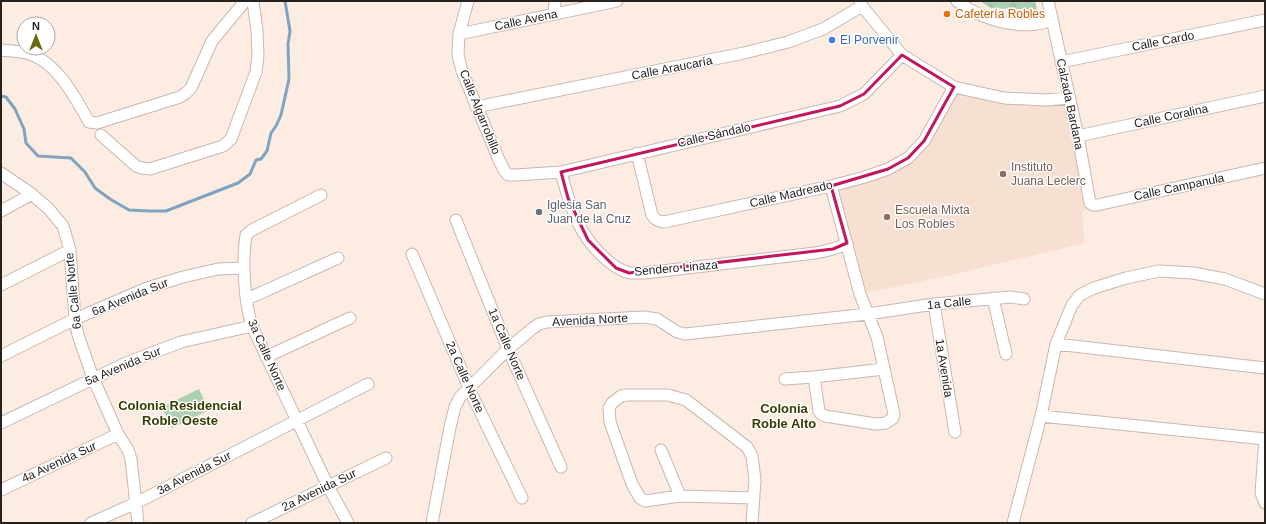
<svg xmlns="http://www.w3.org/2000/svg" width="1266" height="524" font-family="Helvetica,sans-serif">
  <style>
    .built { fill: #f7dfd2 }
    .grass { fill: url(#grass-tufts) }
    .garden { fill: #abd0b2 }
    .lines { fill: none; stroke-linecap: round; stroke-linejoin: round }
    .stream { stroke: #7fa4c1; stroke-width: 3 }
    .street-casing { stroke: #c8b8af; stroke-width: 13 }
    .street { stroke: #fff; stroke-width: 11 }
    .marked { fill: none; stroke: #c2185b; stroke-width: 3; stroke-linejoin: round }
    .food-dot { fill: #e8710a; stroke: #fff; stroke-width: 1.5 }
    .shop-dot { fill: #3f7fe0; stroke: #fff; stroke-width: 1.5 }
    .education-dot { fill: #8d6e63; stroke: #fff; stroke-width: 1.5 }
    .worship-dot { fill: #6b7280; stroke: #fff; stroke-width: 1.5 }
    .labels { text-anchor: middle; stroke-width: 3; stroke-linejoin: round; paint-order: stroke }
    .food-label { font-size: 12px; fill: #c56008; stroke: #fff; text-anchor: start }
    .street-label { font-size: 12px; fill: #28221f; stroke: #fff }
    .shop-label { font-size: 12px; fill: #366cbe; stroke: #fff; text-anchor: start }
    .education-label { font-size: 12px; fill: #785e54; stroke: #fff; text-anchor: start }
    .worship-label { font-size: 12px; fill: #5b616d; stroke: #fff; text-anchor: start }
    .neighbourhood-label { font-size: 13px; font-weight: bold; fill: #393d00; stroke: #fff }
  </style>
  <defs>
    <pattern id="grass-tufts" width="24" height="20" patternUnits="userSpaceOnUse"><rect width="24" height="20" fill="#abd0b2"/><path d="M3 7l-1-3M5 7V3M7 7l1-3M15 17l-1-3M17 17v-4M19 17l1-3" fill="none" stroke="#93b299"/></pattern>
  </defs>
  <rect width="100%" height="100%" fill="#fcece2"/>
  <path class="built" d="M957 85 982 91 1070 98 1093 205 1082 212 1085 243 946 276 860 294 831 186 908 158Z"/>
  <path class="grass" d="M980 1H1035L1037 10 991 8Z"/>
  <path class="garden" d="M199 389 209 410 172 428 162 407Z"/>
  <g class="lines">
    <path class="stream" d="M1 96 6 97 15 109 24 129 26 143 38 156 71 158 85 172 95 188 110 199 129 210 149 211H166L238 183 250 174 256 160 261 159 267 151 271 133 276 126 281 115 289 79 288 44 290 31 285 1"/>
    <defs>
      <path id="street" d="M468 1 459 34 458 55 462 71 499 160 504 170 508 175H516L561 172 840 106 864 94 902 55
        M860 1 862 6 902 55 954 87 1004 98 1047 100 1070 98
        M957 1C978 17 1010 28 1036 24 1041 24 1047 21 1051 20
        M1048 1 1078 136 1090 203 1093 205H1097L1265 168
        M554 14 555 1
        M459 34 617 1
        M1 50C9 51 18 51 26 53 56 60 75 97 89 122L97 123 180 97 186 93 191 88 212 41 245 1
        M1061 62 1265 20
        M476 107 744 53 788 42 823 29 862 6
        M101 135 136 166 142 168 150 169 223 146 231 139 256 72 258 55 257 31 253 1
        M1078 136 1265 96
        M637 153 652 215C655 220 658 221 664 222L831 186 865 177 888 169 908 158 924 141 954 87
        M561 172C570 207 579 237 608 261 614 266 621 271 630 273 635 273 640 273 645 273L815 253C826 251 837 249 847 243
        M1 173 29 192 48 208 63 226 70 250 75 319 78 335 93 378 118 434 128 450 131 459 138 523
        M321 195 252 230 246 235C242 262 244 300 252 326L328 486 348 523
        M1 211 32 194
        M456 220 508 349 561 467
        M412 254 473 397 522 498
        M1 285 70 250
        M993 298 1006 354
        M247 299 338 258
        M934 304 955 432
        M1056 344 1265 368
        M1 356 75 319 147 288 183 277 218 269 244 268
        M266 357 350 318
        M814 377 819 411 821 414 825 416 876 424 886 423 893 418 894 414 877 337 860 294 831 186
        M785 379 814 377 884 369
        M1041 416 1265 439
        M1 423 126 363 181 342 252 326
        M1265 439 1261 493 1265 503
        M661 450 680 496
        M1 490 118 434
        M91 523 136 503 368 384
        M252 523 386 458
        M432 523 450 427 455 407 460 397 508 349 533 328 539 324 547 322 644 317 657 319 677 332 685 334 868 314 934 304 1011 297 1024 299
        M752 523 755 480 752 456 747 447 686 400 668 395H626L621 396 612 403 609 408 610 422 632 484 640 498 645 501 680 496 754 498
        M1013 523 1041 416 1056 344 1072 305 1080 295 1094 288 1126 278 1159 271 1193 273 1225 279 1265 294"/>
    </defs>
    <use href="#street" class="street-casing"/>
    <use href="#street" class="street"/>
  </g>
  <path class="marked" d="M902 55 954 87 924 141 908 158 888 169 831 186 847 243 833 249 629 273 616 268 588 240 568 198 561 172 840 106 864 94Z"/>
  <circle class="food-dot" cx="947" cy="14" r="4"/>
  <circle class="shop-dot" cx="832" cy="40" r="4"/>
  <g class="education-dot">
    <circle cx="1003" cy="174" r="4"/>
    <circle cx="887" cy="217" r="4"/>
  </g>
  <circle class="worship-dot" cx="539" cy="212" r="4"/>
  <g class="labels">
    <g class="food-label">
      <text x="955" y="18">Cafetería Robles</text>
    </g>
    <g class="street-label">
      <text transform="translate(526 20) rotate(-12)" y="4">Calle Avena</text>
      <text transform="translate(1163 41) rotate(-11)" y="4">Calle Cardo</text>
      <text transform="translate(672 68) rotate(-11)" y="4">Calle Araucaría</text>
      <text transform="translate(1070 104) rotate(78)" y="4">Calzada Bardana</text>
      <text transform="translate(480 112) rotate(68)" y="4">Calle Algarrobillo</text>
      <text transform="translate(1171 116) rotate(-12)" y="4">Calle Coralina</text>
      <text transform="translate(714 135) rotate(-13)" y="4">Calle Sándalo</text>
      <text transform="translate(1179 187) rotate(-12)" y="4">Calle Campanula</text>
      <text transform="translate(791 194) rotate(-13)" y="4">Calle Madreado</text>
      <text transform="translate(676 268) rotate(-5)" y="4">Sendero Linaza</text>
      <text transform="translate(73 291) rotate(-96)" y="4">6a Calle Norte</text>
      <text transform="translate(130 297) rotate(-22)" y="4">6a Avenida Sur</text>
      <text transform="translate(949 303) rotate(-6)" y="4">1a Calle</text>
      <text transform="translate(590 320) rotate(-3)" y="4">Avenida Norte</text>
      <text transform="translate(507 344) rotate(67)" y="4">1a Calle Norte</text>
      <text transform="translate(267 355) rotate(66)" y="4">3a Calle Norte</text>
      <text transform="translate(123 366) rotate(-23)" y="4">5a Avenida Sur</text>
      <text transform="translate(944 368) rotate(81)" y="4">1a Avenida</text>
      <text transform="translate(465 377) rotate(66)" y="4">2a Calle Norte</text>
      <text transform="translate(59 462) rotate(-25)" y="4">4a Avenida Sur</text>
      <text transform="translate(194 473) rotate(-27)" y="4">3a Avenida Sur</text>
      <text transform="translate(319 490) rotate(-26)" y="4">2a Avenida Sur</text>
    </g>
    <g class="shop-label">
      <text x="840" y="44">El Porvenir</text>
    </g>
    <g class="education-label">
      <text x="1011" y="171">Instituto<tspan x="1011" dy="14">Juana Leclerc</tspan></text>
      <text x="895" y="214">Escuela Mixta<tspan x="895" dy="14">Los Robles</tspan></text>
    </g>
    <g class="worship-label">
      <text x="547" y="209">Iglesia San<tspan x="547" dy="14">Juan de la Cruz</tspan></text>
    </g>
    <g class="neighbourhood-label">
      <text x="180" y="410">Colonia Residencial<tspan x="180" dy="15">Roble Oeste</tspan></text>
      <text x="784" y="413">Colonia<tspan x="784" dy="15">Roble Alto</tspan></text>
    </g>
  </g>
  <rect width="1266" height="524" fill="none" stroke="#28221f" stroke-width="4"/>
  <g transform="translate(36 36)"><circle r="19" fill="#ffffff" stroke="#a9a7a5"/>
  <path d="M0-3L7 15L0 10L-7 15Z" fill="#646b10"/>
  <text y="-6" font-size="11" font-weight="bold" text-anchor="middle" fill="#28221f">N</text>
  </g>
</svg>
